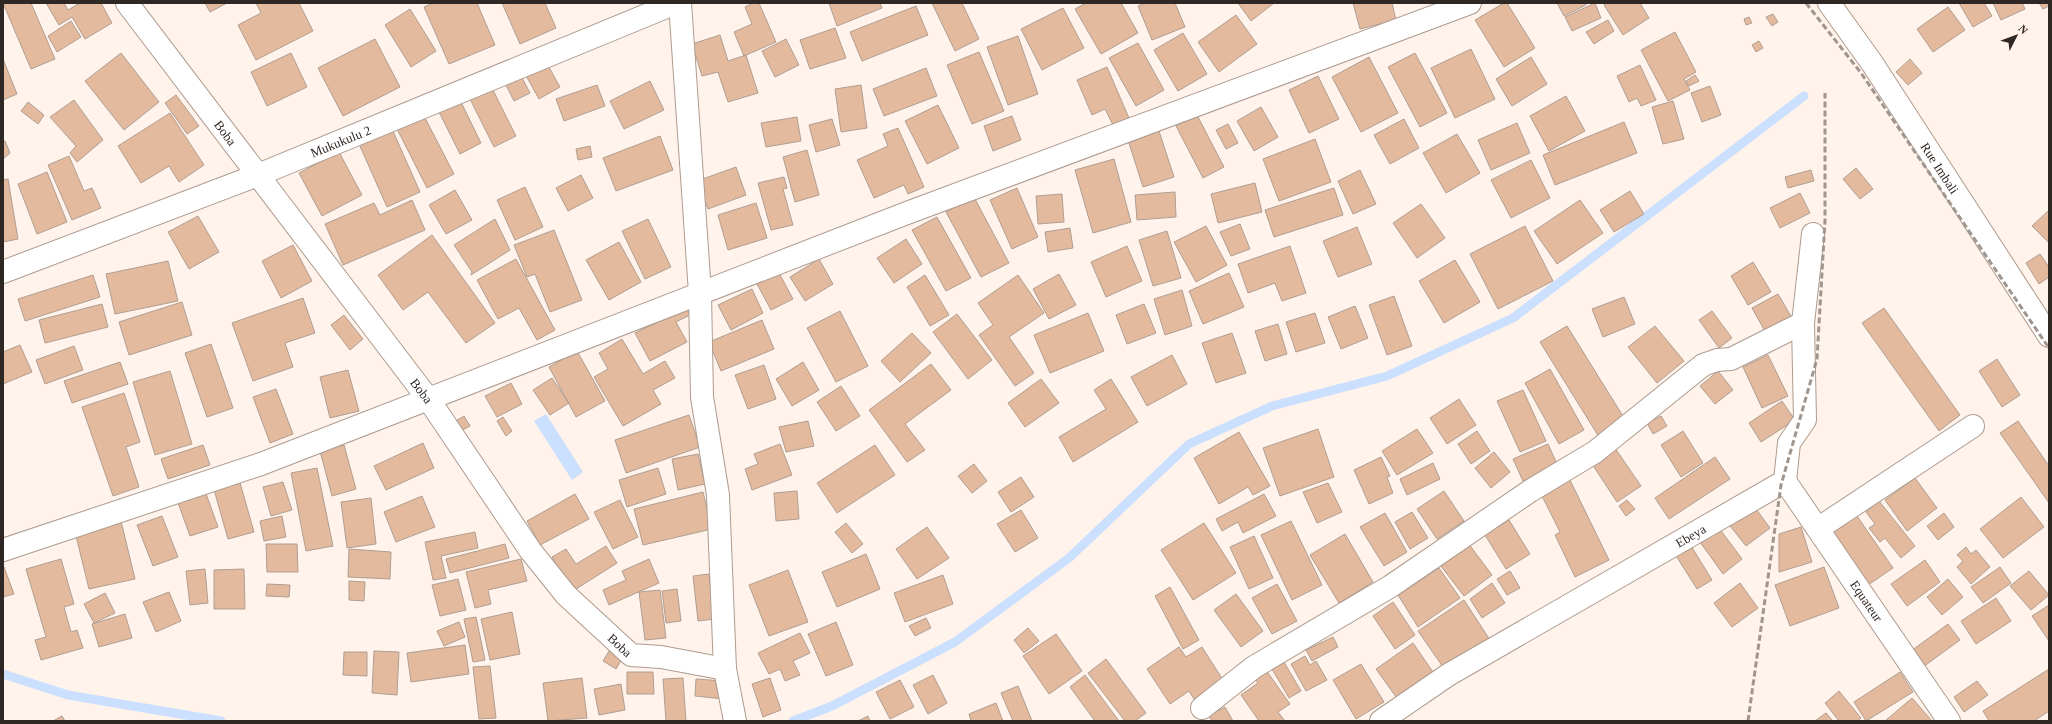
<svg xmlns="http://www.w3.org/2000/svg" width="2052" height="724" font-family="'Times New Roman',serif">
  <style>
    .water { fill: #cbdffe }
    .lines { fill: none; stroke-linecap: round; stroke-linejoin: round }
    .stream { stroke: #cbdffe; stroke-width: 9 }
    .building { fill: #e3ba9e; stroke: #b09e92 }
    .street-casing { stroke: #ad9b8f; stroke-width: 24 }
    .street { stroke: #fff; stroke-width: 22 }
    .rail { stroke: #a09690; stroke-width: 3; stroke-dasharray: 6 3; stroke-linecap: butt }
    .labels { text-anchor: middle; stroke-width: 3; stroke-linejoin: round; paint-order: stroke }
    .street-label { font-size: 13px; fill: #2f2723; stroke: #fff3eb }
  </style>
  <rect width="100%" height="100%" fill="#fff3eb"/>
  <path class="water" d="M546 414 583 472 572 480 534 421Z"/>
  <g class="lines">
    <path class="stream" d="M3 674 68 695 221 721
      M793 721 832 706 955 642 1069 558 1189 444 1272 406 1387 376 1513 318 1804 96"/>
  </g>
  <path class="building" d="M3 3H31L55 59 31 69Z
    M46 3H64L68 10 80 3H101L112 23 85 39 72 17 59 25Z
    M205 3H227L210 12Z
    M256 3H299L313 31 256 60 238 25 261 13Z
    M433 3H477L495 45 449 64 424 7Z
    M502 3H545L556 28 520 44Z
    M753 3H759L776 42 744 56 734 32 752 24 745 7Z
    M829 3H880L882 8 837 26Z
    M932 3H962L979 39 955 51Z
    M1086 3H1121L1138 33 1101 54 1075 9Z
    M1145 3H1175L1185 27 1152 40 1138 6Z
    M1238 3H1274L1251 21Z
    M1353 3H1392L1396 20 1360 29Z
    M1504 3H1507L1535 48 1504 67 1475 20Z
    M1557 3H1585L1586 5 1564 16Z
    M1595 3 1601 18 1572 31 1565 17Z
    M1607 3H1640L1649 18 1623 35 1604 5Z
    M1959 3H1984L1992 16 1973 27Z
    M1993 3H2022L2025 9 2001 20Z
    M2039 3H2049V6L2043 9Z
    M916 6 928 35 862 61 850 32Z
    M1948 7 1965 30 1933 52 1917 29Z
    M1063 8 1084 48 1042 70 1021 29Z
    M410 9 436 51 411 67 385 25Z
    M1773 14 1778 22 1772 26 1766 17Z
    M1236 15 1257 44 1219 72 1198 42Z
    M1749 17 1752 23 1746 25 1744 19Z
    M1608 20 1614 31 1594 44 1586 32Z
    M71 21 81 37 57 52 48 36Z
    M835 28 846 58 810 69 800 40Z
    M1675 32 1696 72 1684 79 1690 90 1668 101 1641 50Z
    M1183 33 1207 74 1178 91 1154 50Z
    M720 35 728 61 746 55 758 93 728 102 718 72 702 76 692 44Z
    M1018 36 1038 94 1008 105 987 47Z
    M375 39 400 87 343 116 318 68Z
    M786 39 799 65 775 77 762 51Z
    M1759 41 1763 48 1756 52 1752 45Z
    M1138 43 1164 90 1136 106 1109 58Z
    M1471 49 1495 99 1455 118 1431 68Z
    M979 52 1004 111 972 124 947 65Z
    M121 53 159 102 124 130 85 81Z
    M291 53 307 87 267 106 251 72Z
    M1415 53 1447 113 1420 127 1388 67Z
    M1369 57 1398 113 1361 132 1332 77Z
    M1531 57 1547 84 1512 106 1496 79Z
    M3 59 17 94 3 100Z
    M1910 59 1922 73 1908 85 1896 72Z
    M545 60 560 87 539 99 524 72Z
    M1640 65 1656 100 1641 106 1637 98 1629 102 1617 76Z
    M1107 67 1129 118 1113 125 1105 109 1092 115 1077 80Z
    M926 68 937 96 884 116 873 89Z
    M519 72 530 93 514 101 503 79Z
    M1695 75 1699 81 1689 86 1686 81Z
    M1318 76 1339 119 1309 133 1289 90Z
    M650 81 664 110 624 129 610 101Z
    M490 84 516 136 494 147 468 95Z
    M597 85 605 106 564 121 556 99Z
    M861 85 867 128 841 132 835 89Z
    M1710 86 1721 115 1702 122 1691 93Z
    M176 95 199 126 187 134 165 103Z
    M458 96 481 143 460 154 436 106Z
    M1566 96 1585 131 1549 151 1530 116Z
    M74 100 103 140 77 162 70 153 76 146 50 117Z
    M1673 101 1684 139 1663 144 1652 107Z
    M28 102 44 115 38 124 21 111Z
    M938 105 959 148 927 164 905 121Z
    M1261 107 1278 137 1254 151 1237 121Z
    M170 113 204 165 179 182 169 166 141 183 118 146Z
    M423 114 454 174 427 188 396 127Z
    M1197 115 1224 167 1203 178 1176 126Z
    M1012 116 1021 140 993 151 984 126Z
    M797 117 801 141 766 147 761 123Z
    M832 119 840 145 816 152 809 125Z
    M1404 119 1419 148 1390 164 1374 135Z
    M1624 122 1637 153 1555 185 1543 155Z
    M1517 123 1530 153 1491 170 1478 140Z
    M1228 124 1238 143 1226 149 1216 130Z
    M898 128 924 187 908 194 904 185 874 198 857 160 888 146 883 134Z
    M392 129 420 192 387 207 359 144Z
    M1159 131 1174 177 1143 187 1128 140Z
    M1457 134 1480 173 1446 193 1423 153Z
    M660 136 673 170 616 191 603 158Z
    M1315 139 1331 182 1279 201 1263 159Z
    M3 141H5L10 153 3 159Z
    M590 146 592 157 578 160 576 149Z
    M807 150 819 195 795 202 783 157Z
    M339 152 362 195 322 216 299 173Z
    M69 156 84 191 92 188 101 208 72 220 48 165Z
    M1114 159 1131 222 1093 233 1075 170Z
    M1531 160 1550 198 1511 218 1491 180Z
    M736 167 746 195 708 209 697 181Z
    M1856 168 1873 189 1860 199 1843 179Z
    M1360 170 1376 204 1353 214 1338 181Z
    M1811 170 1814 181 1788 188 1785 177Z
    M47 172 67 222 37 234 18 184Z
    M581 175 593 198 568 211 556 188Z
    M784 177 787 188 783 189 793 225 771 230 758 183Z
    M8 179 18 239 3 242V180Z
    M1255 183 1262 212 1218 223 1211 194Z
    M525 187 543 227 515 240 497 200Z
    M1017 188 1038 237 1012 249 990 200Z
    M1334 188 1343 215 1274 237 1265 210Z
    M455 190 472 220 446 234 429 205Z
    M1630 191 1644 214 1614 232 1600 210Z
    M1175 192 1176 217 1137 220 1135 195Z
    M1800 193 1810 213 1780 228 1770 208Z
    M1062 194 1064 222 1038 224 1036 196Z
    M974 197 1009 263 981 277 946 212Z
    M412 200 425 230 343 265 325 224 374 203 380 215Z
    M1580 200 1603 233 1557 264 1534 231Z
    M756 203 767 238 728 250 718 215Z
    M1421 204 1445 238 1417 258 1393 223Z
    M2049 210V241L2048 242 2032 226Z
    M198 216 219 252 189 269 168 232Z
    M937 217 971 278 946 291 912 230Z
    M495 219 510 250 471 275 472 272 454 245Z
    M648 219 671 267 645 279 622 231Z
    M1240 224 1250 249 1231 256 1220 232Z
    M1206 226 1227 265 1196 282 1174 242Z
    M1525 226 1553 281 1498 309 1470 254Z
    M1357 227 1372 264 1338 277 1323 241Z
    M1070 228 1073 248 1048 252 1045 232Z
    M554 230 582 300 550 312 535 274 527 277 514 245Z
    M1167 231 1181 278 1153 286 1139 240Z
    M432 235 495 323 466 343 428 292 403 310 378 275Z
    M906 239 922 264 894 283 877 258Z
    M619 242 641 282 609 300 586 260Z
    M293 245 312 281 281 298 262 261Z
    M1127 246 1142 281 1106 297 1091 262Z
    M1290 246 1306 293 1282 301 1275 283 1248 293 1238 264Z
    M2040 254 2049 267V277L2039 284 2026 263Z
    M516 259 555 330 537 340 519 308 498 319 477 280Z
    M819 259 833 284 805 301 790 277Z
    M1455 260 1480 302 1444 323 1419 281Z
    M168 261 178 301 115 314 106 274Z
    M1753 262 1771 292 1748 305 1731 276Z
    M778 271 793 299 771 310 756 282Z
    M1229 273 1244 307 1203 324 1189 291Z
    M1059 274 1076 305 1049 319 1033 289Z
    M93 275 100 297 25 321 18 299Z
    M925 275 949 315 930 326 907 287Z
    M1018 275 1044 313 1009 337 1034 373 1015 386 979 335 993 325 978 303Z
    M752 289 763 313 731 330 718 305Z
    M1182 290 1192 326 1165 335 1154 299Z
    M1778 294 1792 318 1766 333 1752 308Z
    M1394 296 1412 346 1387 355 1369 305Z
    M1624 297 1635 324 1603 337 1592 309Z
    M303 298 315 333 285 343 293 367 253 381 232 323Z
    M683 301 690 315 676 322 687 342 650 361 635 333 658 322 655 316Z
    M182 302 192 335 129 355 119 322Z
    M102 304 108 327 45 343 39 320Z
    M1144 304 1156 333 1127 344 1116 315Z
    M1355 306 1368 338 1341 349 1328 317Z
    M1884 308 1960 415 1939 431 1862 323Z
    M840 311 868 366 836 382 807 328Z
    M1712 311 1732 338 1719 348 1699 320Z
    M1088 313 1104 351 1050 373 1034 335Z
    M1315 313 1325 343 1296 352 1286 322Z
    M957 314 992 360 968 379 933 332Z
    M344 315 363 339 350 350 331 325Z
    M762 320 774 349 721 371 709 342Z
    M1278 324 1287 354 1265 361 1255 331Z
    M1567 326 1626 421 1599 437 1540 342Z
    M1655 326 1684 361 1657 383 1628 347Z
    M912 333 931 353 900 382 881 361Z
    M1232 333 1246 373 1216 383 1202 343Z
    M622 339 643 374 665 361 675 378 653 390 661 404 623 426 594 377 608 369 599 353Z
    M211 344 233 408 207 417 185 353Z
    M20 345 32 372 3 384V352Z
    M74 346 83 370 45 384 36 360Z
    M577 351 605 401 576 417 549 367Z
    M1172 355 1187 384 1147 406 1131 377Z
    M1768 355 1788 396 1762 408 1743 367Z
    M1997 359 2020 395 2002 407 1979 371Z
    M120 362 128 384 72 403 64 381Z
    M803 362 819 390 792 406 776 379Z
    M931 364 951 390 905 424 925 450 907 462 869 410Z
    M764 365 776 399 748 409 735 375Z
    M1550 369 1584 430 1559 444 1525 383Z
    M348 370 359 411 330 418 320 377Z
    M170 371 192 444 155 455 133 382Z
    M1718 371 1733 390 1715 404 1700 386Z
    M552 378 569 403 550 415 533 390Z
    M1041 379 1059 403 1025 427 1008 403Z
    M1111 379 1138 422 1073 462 1059 437 1106 409 1094 390Z
    M511 383 522 404 497 417 485 396Z
    M841 386 860 416 836 431 817 402Z
    M276 389 293 434 270 443 253 397Z
    M1523 390 1546 441 1520 452 1497 401Z
    M124 393 140 442 126 447 139 487 113 496 82 407Z
    M1459 399 1476 425 1447 444 1430 418Z
    M1782 401 1795 420 1761 442 1749 423Z
    M689 415 700 447 626 473 615 440Z
    M464 416 470 426 459 432 454 422Z
    M1661 416 1667 426 1653 434 1647 423Z
    M503 417 512 431 506 436 497 421Z
    M808 421 814 446 786 452 779 427Z
    M2018 421 2049 466V503L2000 433Z
    M1318 429 1334 477 1280 496 1263 448Z
    M1417 429 1433 453 1397 475 1382 451Z
    M1477 431 1490 451 1471 464 1458 444Z
    M1683 431 1703 463 1681 477 1661 445Z
    M1239 432 1270 486 1253 495 1248 487 1219 504 1194 458Z
    M423 443 434 468 386 490 374 466Z
    M780 444 792 475 752 490 745 469 758 464 754 454Z
    M1548 444 1558 466 1523 481 1513 459Z
    M203 445 210 465 168 479 161 459Z
    M344 445 356 489 332 496 320 451Z
    M875 445 895 475 837 513 817 483Z
    M1615 448 1641 486 1617 502 1592 464Z
    M1494 452 1510 472 1491 488 1475 468Z
    M698 454 705 484 678 490 672 459Z
    M1381 457 1390 476 1387 477 1393 493 1369 504 1354 470Z
    M1715 457 1730 479 1669 519 1655 498Z
    M1433 463 1440 479 1407 495 1400 479Z
    M974 464 987 481 972 493 958 476Z
    M317 468 333 546 306 551 291 473Z
    M658 468 666 494 627 507 619 480Z
    M1021 477 1034 497 1011 512 998 492Z
    M1915 478 1937 508 1907 531 1885 500Z
    M239 479 254 532 228 539 213 486Z
    M1570 480 1609 560 1575 577 1555 535 1560 532 1541 494Z
    M283 482 292 510 271 516 263 487Z
    M1328 483 1342 512 1317 523 1303 492Z
    M204 488 218 527 190 536 176 497Z
    M797 491 799 519 776 521 774 493Z
    M1444 491 1464 521 1437 539 1417 509Z
    M703 492 712 529 643 545 634 509Z
    M575 494 589 519 540 545 527 521Z
    M1264 494 1276 516 1243 533 1238 522 1222 531 1216 519Z
    M422 496 435 527 396 542 384 512Z
    M2021 497 2044 527 2003 558 1980 529Z
    M371 498 376 544 347 548 341 502Z
    M1748 498 1770 528 1746 546 1723 517Z
    M620 500 638 537 613 549 594 512Z
    M1627 500 1635 509 1626 516 1619 506Z
    M1879 501 1915 546 1901 558 1885 538 1880 542 1869 528 1875 524 1866 512Z
    M1021 510 1038 538 1015 552 997 524Z
    M1412 512 1428 538 1410 549 1395 522Z
    M1385 513 1407 552 1384 566 1360 527Z
    M1944 513 1954 527 1938 540 1927 526Z
    M162 516 178 557 153 566 137 525Z
    M282 516 286 537 264 541 260 521Z
    M1857 516 1893 568 1868 585 1832 533Z
    M1509 520 1530 554 1506 569 1485 535Z
    M121 521 135 579 89 589 75 532Z
    M1291 521 1322 585 1292 600 1261 535Z
    M846 523 863 544 852 553 835 532Z
    M1204 523 1236 573 1193 600 1161 550Z
    M927 527 949 558 917 579 896 549Z
    M1801 527 1812 562 1779 572V534Z
    M1719 528 1742 559 1723 574 1700 542Z
    M475 532 478 548 441 556 446 578 433 580 425 542Z
    M1345 534 1373 582 1339 603 1310 555Z
    M1254 536 1273 578 1249 589 1230 547Z
    M1688 541 1712 580 1697 589 1673 551Z
    M1468 543 1492 575 1464 596 1440 565Z
    M266 544H297L298 572H267Z
    M505 544 509 558 450 573 446 559Z
    M606 546 617 563 573 591 552 557 566 549 576 564Z
    M1966 547 1971 554 1976 550 1990 567 1971 584 1957 567 1963 561 1957 555Z
    M349 549 391 552 390 579 348 577Z
    M866 554 880 589 837 607 822 572Z
    M61 559 74 604 64 607 71 632 77 630 83 648 41 660 35 640 46 637 26 569Z
    M521 559 527 581 488 590 491 604 475 608 466 572Z
    M649 559 659 583 609 605 603 590 626 580 622 571Z
    M1925 560 1940 582 1907 606 1891 584Z
    M4 567 14 594 3 597V568Z
    M1824 567 1839 608 1790 626 1775 585Z
    M2000 567 2011 583 1983 603 1971 587Z
    M1439 568 1460 598 1418 627 1398 595Z
    M205 569 208 603 190 605 186 571Z
    M244 569 245 609H214V570Z
    M788 570 808 622 769 636 749 585Z
    M1510 571 1520 588 1507 595 1497 579Z
    M2029 571 2049 595 2031 610 2010 586Z
    M709 574 714 619 698 621 693 576Z
    M943 575 953 604 905 622 894 593Z
    M458 579 466 610 440 616 432 585Z
    M1948 579 1963 597 1942 615 1927 597Z
    M349 581 365 582 364 601 349 600Z
    M1492 583 1505 603 1482 618 1470 599Z
    M1740 583 1758 608 1732 627 1714 603Z
    M267 584 290 585 289 597 266 596Z
    M1277 584 1297 621 1272 634 1252 598Z
    M1170 587 1199 640 1183 649 1155 596Z
    M677 589 681 621 666 623 662 591Z
    M660 590 666 638 645 640 639 592Z
    M169 592 181 621 156 632 143 602Z
    M105 593 115 613 94 623 84 604Z
    M1236 594 1263 631 1241 647 1214 610Z
    M1996 598 2011 621 1976 644 1961 621Z
    M1464 600 1490 640 1445 670 1418 631Z
    M1393 602 1415 635 1395 649 1373 616Z
    M2049 605V641L2032 616Z
    M512 612 520 654 490 660 481 619Z
    M125 614 132 638 99 647 92 624Z
    M476 617 485 660 473 662 464 619Z
    M926 618 931 628 915 636 909 626Z
    M459 622 465 637 444 646 437 631Z
    M836 622 853 665 826 676 808 634Z
    M1948 624 1960 640 1923 667 1911 651Z
    M1028 628 1039 641 1024 653 1014 640Z
    M800 633 810 653 793 661 800 675 785 681 780 669 769 674 758 653Z
    M1056 634 1082 671 1049 694 1023 656Z
    M1333 637 1338 647 1312 661 1306 650Z
    M1413 643 1435 675 1399 701 1376 669Z
    M465 645 469 674 411 682 407 653Z
    M1179 647 1186 657 1202 647 1223 680 1194 699 1189 691 1170 704 1147 669Z
    M374 651 399 652 397 695 372 693Z
    M609 651 622 659 616 669 603 661Z
    M344 652H367V676L343 675Z
    M1305 656 1310 665 1316 661 1327 680 1306 691 1291 664Z
    M1281 657 1301 691 1289 698 1269 664Z
    M1106 659 1146 713 1135 721H1125L1088 673Z
    M1361 664 1384 702 1356 719 1333 680Z
    M490 666 496 718 479 719 473 667Z
    M2049 669V711L2034 721H1989L1983 711Z
    M1266 670 1290 704 1278 712 1285 721H1259L1241 695 1258 683 1254 678Z
    M627 672H653L654 694H627Z
    M1900 672 1913 692 1866 721 1854 702Z
    M933 675 947 703 928 714 913 685Z
    M1085 675 1119 721H1095L1070 687Z
    M582 678 587 718 548 721 543 683Z
    M683 678 686 721H666L663 679Z
    M770 678 781 710 763 717 752 684Z
    M696 679 724 681 723 699 695 696Z
    M900 680 914 707 890 719 876 692Z
    M1977 681 1988 695 1964 712 1954 697Z
    M621 684 625 710 599 715 594 689Z
    M1018 686 1032 721H1013L1001 693Z
    M1839 691 1861 718 1857 721H1839L1825 703Z
    M1912 698 1932 721H1885Z
    M996 703 1003 721H971L969 714Z
    M1225 707 1233 721H1212L1209 716Z
    M1826 713 1833 721H1815Z
    M62 716 65 721H53Z
    M868 716 870 721H858Z"/>
  <g class="lines">
    <defs>
      <g id="street">
        <path id="s1" d="M127 3 429 400 530 550 566 595 631 655 661 657 725 669 735 721"/>
        <path d="M680 3 700 293 702 397 718 495 725 669"/>
        <path id="s2" d="M1829 3 1872 63 2049 336"/>
        <path id="s3" d="M3 272 258 175 676 3"/>
        <path id="s4" d="M1785 481 1949 721"/>
        <path d="M1819 528 1973 426"/>
        <path d="M3 550 261 464 907 213 1470 3"/>
        <path d="M1202 708 1254 667 1391 586 1530 491 1595 452 1703 365 1717 360 1731 359 1803 323"/>
        <path id="s5" d="M1381 721 1448 675 1785 481 1789 443 1805 420 1803 323 1813 234"/>
      </g>
    </defs>
    <use href="#street" class="street-casing"/>
    <use href="#street" class="street"/>
    <path class="rail" d="M1806 3 1861 73 2049 348
      M1748 721 1781 485 1817 359 1825 221V93"/>
  </g>
  <g class="labels">
    <g class="street-label">
      <text dy="5" stroke="none"><textPath href="#s1" startOffset="163">Boba</textPath></text>
      <text dy="5" stroke="none"><textPath href="#s3" startOffset="362">Mukukulu 2</textPath></text>
      <text dy="5" stroke="none"><textPath href="#s2" startOffset="199">Rue Imbali</textPath></text>
      <text dy="5" stroke="none"><textPath href="#s1" startOffset="487">Boba</textPath></text>
      <text dy="5" stroke="none"><textPath href="#s5" startOffset="361">Ebeya</textPath></text>
      <text dy="5" stroke="none"><textPath href="#s4" startOffset="145">Equateur</textPath></text>
      <text dy="5" stroke="none"><textPath href="#s1" startOffset="811">Boba</textPath></text>
    </g>
  </g>
  <rect width="2052" height="724" fill="none" stroke="#2f2723" stroke-width="8"/>
  <g transform="translate(2016 36) rotate(48)" stroke="#fff3eb" stroke-width="3" paint-order="stroke">
  <path d="M0-3L7 15L0 10L-7 15Z" fill="#2f2723"/>
  <text y="-6" font-size="11" font-weight="bold" text-anchor="middle" fill="#2f2723">N</text>
  </g>
</svg>
